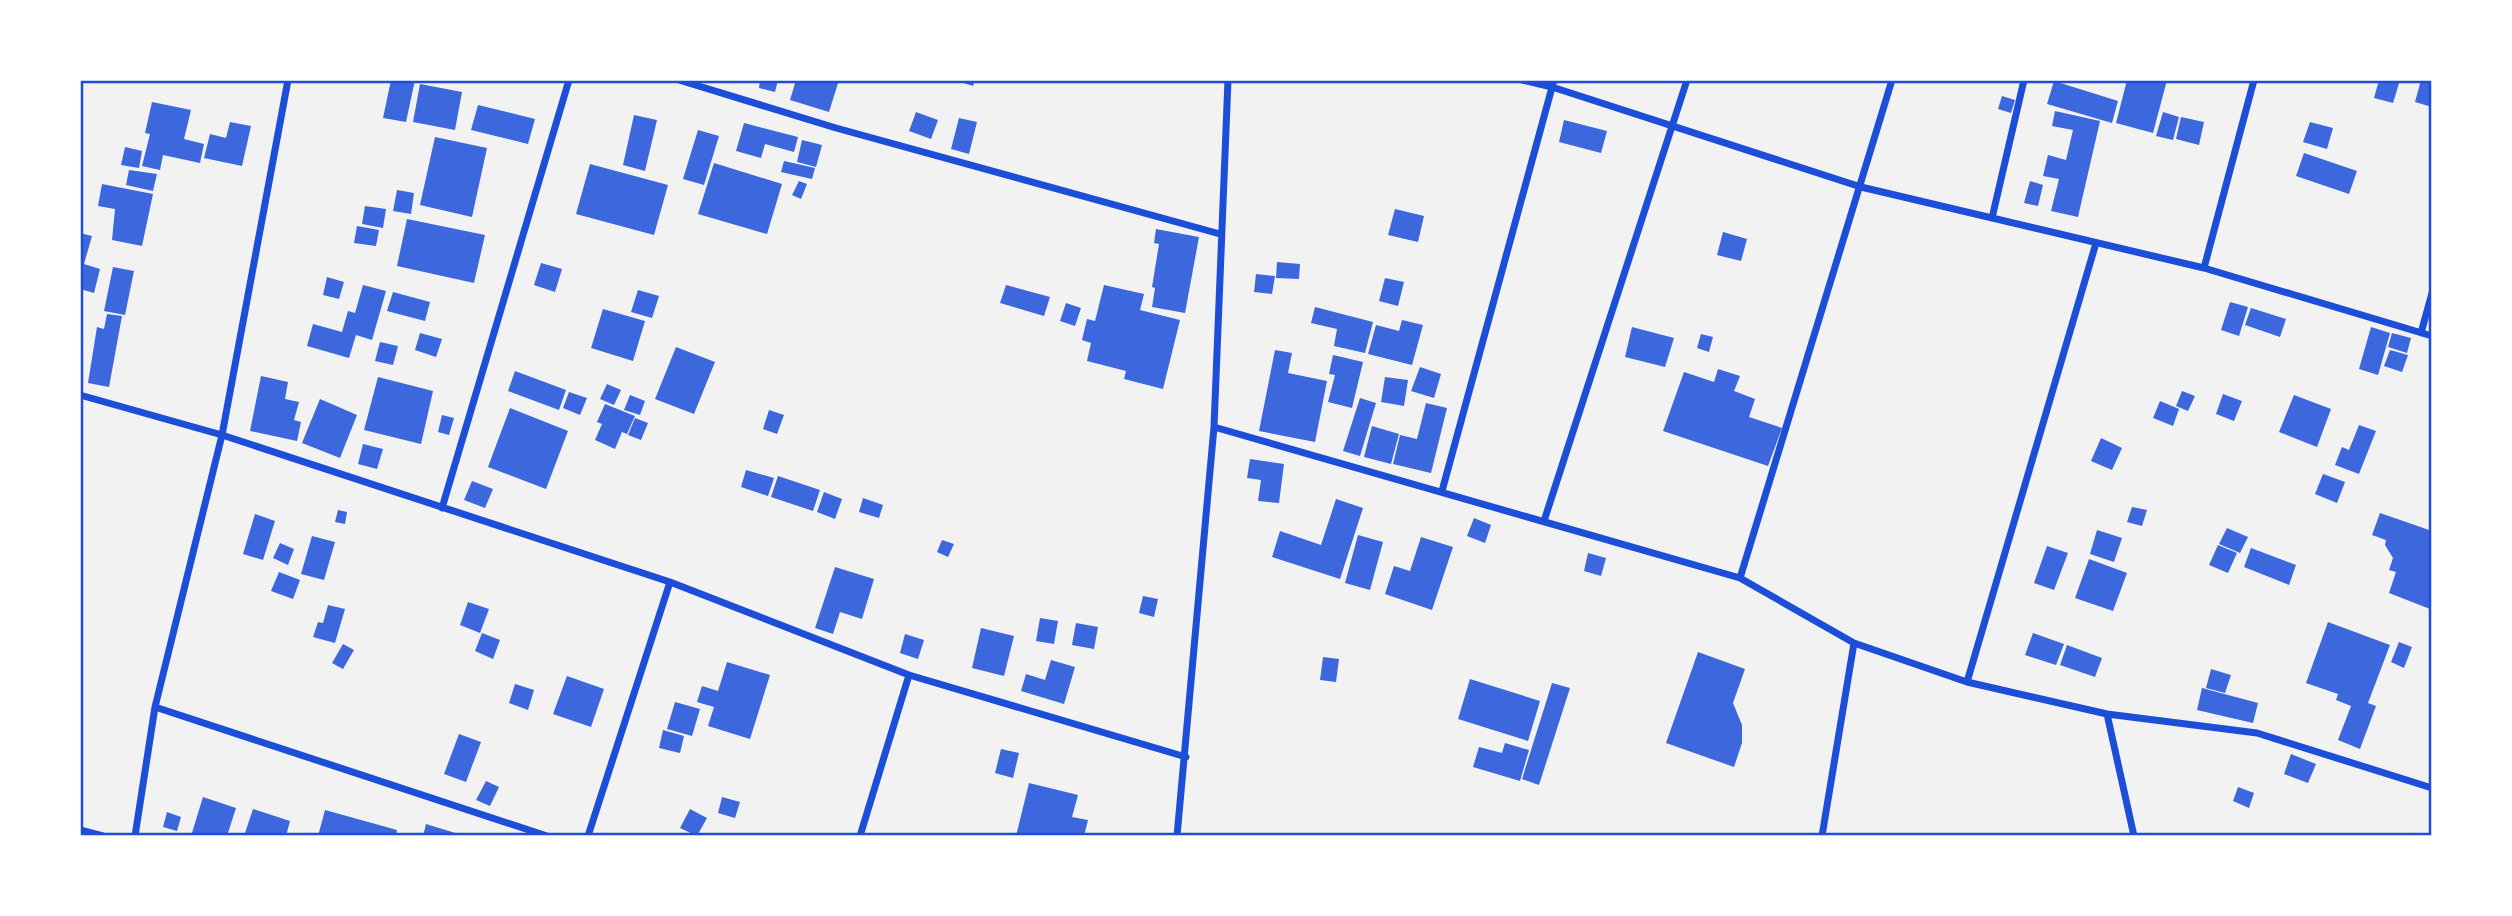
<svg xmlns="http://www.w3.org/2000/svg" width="2512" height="916" font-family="'Archivo Narrow',sans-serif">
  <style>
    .building { fill: #3d67dc }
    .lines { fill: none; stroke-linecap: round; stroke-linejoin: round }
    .minor { stroke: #1d4ed8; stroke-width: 7 }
    .neatline { fill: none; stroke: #1d4ed8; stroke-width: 2.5 }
  </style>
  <rect width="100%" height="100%" fill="#f2f2f2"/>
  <path class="building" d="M391 80H415L406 122 383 118Z
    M760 80H778L775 92 759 88Z
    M796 80H839L829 112 790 100Z
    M954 80H975L973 86Z
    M2127 80H2167L2153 133 2116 123Z
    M2379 80H2400L2393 103 2374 98Z
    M2421 80H2432V107L2415 102Z
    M2054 81 2118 101 2112 123 2047 104Z
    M420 84 462 92 455 130 413 122Z
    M2002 96 2015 100 2011 113 1998 109Z
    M152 102 191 110 184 139 204 144 200 163 163 155 160 170 142 166 150 134 145 133Z
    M478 105 535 119 528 144 471 130Z
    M2055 111 2100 121 2078 217 2051 211 2059 179 2043 176 2048 155 2066 160 2073 130 2052 126Z
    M916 112 938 120 931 139 909 131Z
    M2163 112 2179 117 2173 140 2156 136Z
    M634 115 657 120 645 171 623 165Z
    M2181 117 2204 122 2199 145 2176 139Z
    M959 118 977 122 969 154 951 149Z
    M1564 120 1607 131 1601 153 1559 142Z
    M230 122 251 126 242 166 204 158 210 134 226 138Z
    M2310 122 2333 128 2327 149 2303 142Z
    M744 123 798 137 794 152 765 144 761 158 736 151Z
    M698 130 719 136 704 185 683 179Z
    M435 137 487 148 472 217 420 205Z
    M802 140 822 145 816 167 797 162Z
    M125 147 142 151 139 168 121 165Z
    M2304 153 2357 171 2349 194 2296 176Z
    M784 161 815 168 812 179 781 172Z
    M714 163 782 184 767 234 698 214Z
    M590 164 668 185 654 235 576 214Z
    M129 170 157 174 153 191 126 185Z
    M799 181 807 184 801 199 792 195Z
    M2030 181 2043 185 2038 206 2024 203Z
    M102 184 153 194 142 246 112 240 115 209 98 206Z
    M397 190 414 193 411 214 393 211Z
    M365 206 386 209 383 228 362 224Z
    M1395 209 1424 216 1418 242 1388 235Z
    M407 219 485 235 474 283 397 266Z
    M357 226 379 230 376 246 354 243Z
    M1156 229 1199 237 1185 313 1152 307 1155 288 1152 287 1159 244 1154 243Z
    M1723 232 1747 239 1741 261 1717 255Z
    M80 233 92 236 84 264 100 269 94 293 80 289Z
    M1277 262 1300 264 1299 279 1276 278Z
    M541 263 562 269 555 292 534 285Z
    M113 267 134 271 125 315 104 311Z
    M1256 274 1275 276 1272 294 1254 292Z
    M327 277 344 282 339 299 323 295Z
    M1385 278 1404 282 1398 306 1379 301Z
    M363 285 386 291 372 340 356 335 349 358 307 346 313 324 342 332 348 311 355 313Z
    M1006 285 1050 297 1044 316 1000 303Z
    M1104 285 1144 294 1140 310 1180 320 1163 389 1124 379 1126 371 1087 361 1091 343 1082 340 1087 319 1095 321Z
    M638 290 659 296 652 318 631 312Z
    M393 292 430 302 425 321 387 311Z
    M2230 302 2248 307 2239 336 2221 330Z
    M1066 303 1081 308 1075 326 1060 321Z
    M1315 307 1373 322 1365 353 1334 346 1337 329 1311 323Z
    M2251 308 2286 319 2280 337 2245 325Z
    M603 309 645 321 633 361 591 348Z
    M107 314 122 316 109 387 88 383 97 327 104 329Z
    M1402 320 1423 325 1412 365 1368 354 1376 325 1399 331Z
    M1632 327 1674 338 1665 367 1625 357Z
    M2371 327 2390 333 2378 375 2359 369Z
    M420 333 442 339 436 357 415 350Z
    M2392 333 2411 338 2407 353 2388 347Z
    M1701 334 1713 337 1709 352 1697 348Z
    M380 342 398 346 393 365 375 361Z
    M676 347 715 362 694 414 655 399Z
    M1275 350 1292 353 1288 373 1327 381 1315 442 1259 431Z
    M2390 350 2408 355 2402 372 2384 366Z
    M1333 355 1363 362 1352 408 1328 402 1335 375 1329 374Z
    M1420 367 1441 374 1434 398 1411 391Z
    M1718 369 1740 376 1734 391 1755 399 1749 417 1782 428 1768 466 1663 431 1684 372 1714 382Z
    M515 371 566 390 559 410 508 391Z
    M261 376 288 382 285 399 299 402 294 420 301 422 297 441 250 431Z
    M378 377 433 391 421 444 364 430Z
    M1385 377 1408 380 1404 406 1381 402Z
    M607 384 621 390 614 405 600 399Z
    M2182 391 2195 396 2188 411 2176 406Z
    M569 392 587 398 580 415 563 408Z
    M2223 394 2242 401 2234 421 2216 414Z
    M630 395 645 401 640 415 624 410Z
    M2294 395 2331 409 2317 447 2279 432Z
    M1360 398 1376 403 1360 456 1343 451Z
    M320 399 357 415 340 458 302 443Z
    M2160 401 2179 409 2173 426 2153 418Z
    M1426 403 1447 408 1431 473 1393 464 1400 435 1417 439Z
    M605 404 635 416 627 434 622 432 615 449 595 440 602 424 597 422Z
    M510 408 568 431 546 489 488 467Z
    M769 410 784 415 777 434 763 429Z
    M442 415 454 418 449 435 438 432Z
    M635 418 648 423 641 440 628 435Z
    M2359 425 2376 431 2359 474 2335 465 2342 447 2349 450Z
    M1372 426 1399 434 1391 464 1364 457Z
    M2101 438 2122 448 2112 470 2091 461Z
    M363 444 383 449 377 469 358 464Z
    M1250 459 1284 464 1279 503 1258 501 1261 480 1247 478Z
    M746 470 774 478 768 496 741 487Z
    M2323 474 2345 482 2337 503 2315 494Z
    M778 476 820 490 813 511 771 497Z
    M472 481 493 489 485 508 464 500Z
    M824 492 842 499 835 519 817 512Z
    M863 498 883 505 879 518 859 512Z
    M1336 499 1363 508 1340 579 1272 557 1280 531 1321 545Z
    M2132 507 2147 510 2142 526 2127 522Z
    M338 510 347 512 345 524 335 522Z
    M2380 513 2432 531 2430 609 2389 593 2396 572 2389 570 2393 558 2385 545 2386 540 2372 535Z
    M255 514 275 521 263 560 243 554Z
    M1474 518 1491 525 1485 543 1467 536Z
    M2227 528 2248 537 2240 553 2219 544Z
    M2097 530 2122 538 2114 562 2090 554Z
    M1358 535 1383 542 1370 590 1345 583Z
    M312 536 335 542 324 580 301 574Z
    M1421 537 1453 547 1432 610 1385 594 1394 566 1410 571Z
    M942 540 954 544 948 557 937 552Z
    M280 543 294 549 288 565 273 558Z
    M2218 545 2237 553 2228 573 2209 565Z
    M2047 546 2068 553 2054 590 2034 583Z
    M2251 548 2296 565 2289 585 2244 567Z
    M1588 553 1606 558 1601 576 1584 571Z
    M2089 559 2127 573 2113 611 2075 598Z
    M835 567 874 579 862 619 840 612 833 634 815 628Z
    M279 572 300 580 293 599 271 591Z
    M1143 596 1158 599 1154 617 1139 613Z
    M468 602 489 609 480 633 460 625Z
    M328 605 345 609 335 643 313 637 318 622 323 623Z
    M1040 618 1058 621 1054 644 1036 641Z
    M2328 622 2390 645 2368 703 2376 706 2360 749 2338 740 2351 706 2336 700 2338 694 2306 683Z
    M1076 623 1098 627 1094 649 1072 645Z
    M981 628 1014 636 1004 676 972 668Z
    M482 633 500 640 493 659 475 651Z
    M2033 633 2064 644 2056 665 2025 655Z
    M905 634 924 640 918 659 900 653Z
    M2399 642 2412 647 2404 668 2391 662Z
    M343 644 354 650 343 669 332 663Z
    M2067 645 2102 658 2095 677 2060 665Z
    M1698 652 1745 669 1733 703 1742 725V743L1734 767 1666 743Z
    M1323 657 1339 659 1336 682 1320 680Z
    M1051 660 1075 667 1064 704 1021 691 1026 674 1045 680Z
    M727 662 770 675 750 739 708 726 714 707 697 702 702 686 718 691Z
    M2211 669 2231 675 2225 693 2206 688Z
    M567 676 604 689 591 727 553 714Z
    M1470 679 1540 701 1528 741 1458 719Z
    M1552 683 1570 688 1539 785 1522 779Z
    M515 684 534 690 528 710 509 703Z
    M2202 688 2258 703 2253 723 2197 710Z
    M675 702 700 709 692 736 667 729Z
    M663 730 684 736 680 753 659 748Z
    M459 734 481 742 466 782 444 774Z
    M1505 743 1529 750 1520 781 1473 767 1479 747 1502 753Z
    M1001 749 1019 753 1013 778 995 773Z
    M2291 754 2316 764 2308 783 2284 774Z
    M486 781 499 787 490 806 476 800Z
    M1029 783 1078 795 1072 817 1088 820 1084 836H1016Z
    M2238 787 2254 793 2249 808 2233 801Z
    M203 797 236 808 227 836H191Z
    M722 797 740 802 735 818 718 813Z
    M253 809 290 821 286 836H244Z
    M690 809 707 818 697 836 680 828Z
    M325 810 397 830 396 836H318Z
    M167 812 181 817 177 831 163 827Z
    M426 824 462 835V836H423Z"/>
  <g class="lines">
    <path class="minor" d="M679 80 836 128 1220 234
      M1522 80 1552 87 1861 187 2204 268 2432 336
      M1992 218 2024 80
      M2204 268 2254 80
      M2421 333 2432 293
      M80 395 222 435 670 582 909 675 1186 757
      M1214 427 1740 578 1854 643 1967 682 2107 714 2257 733 2432 788
      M1442 491 1554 80
      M442 508 569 80
      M1544 521 1687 80
      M1740 578 1892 80
      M1967 682 2096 243
      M155 707 547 836
      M2107 714 2134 836
      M80 830 103 836
      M135 836 155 707 222 435 288 80
      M588 836 670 582
      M860 836 909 675
      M1177 836 1214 427 1228 80
      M1822 836 1854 643"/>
  </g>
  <rect width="2512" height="916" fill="none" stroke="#ffffff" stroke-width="164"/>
  <rect x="82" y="82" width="2348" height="752" class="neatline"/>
</svg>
